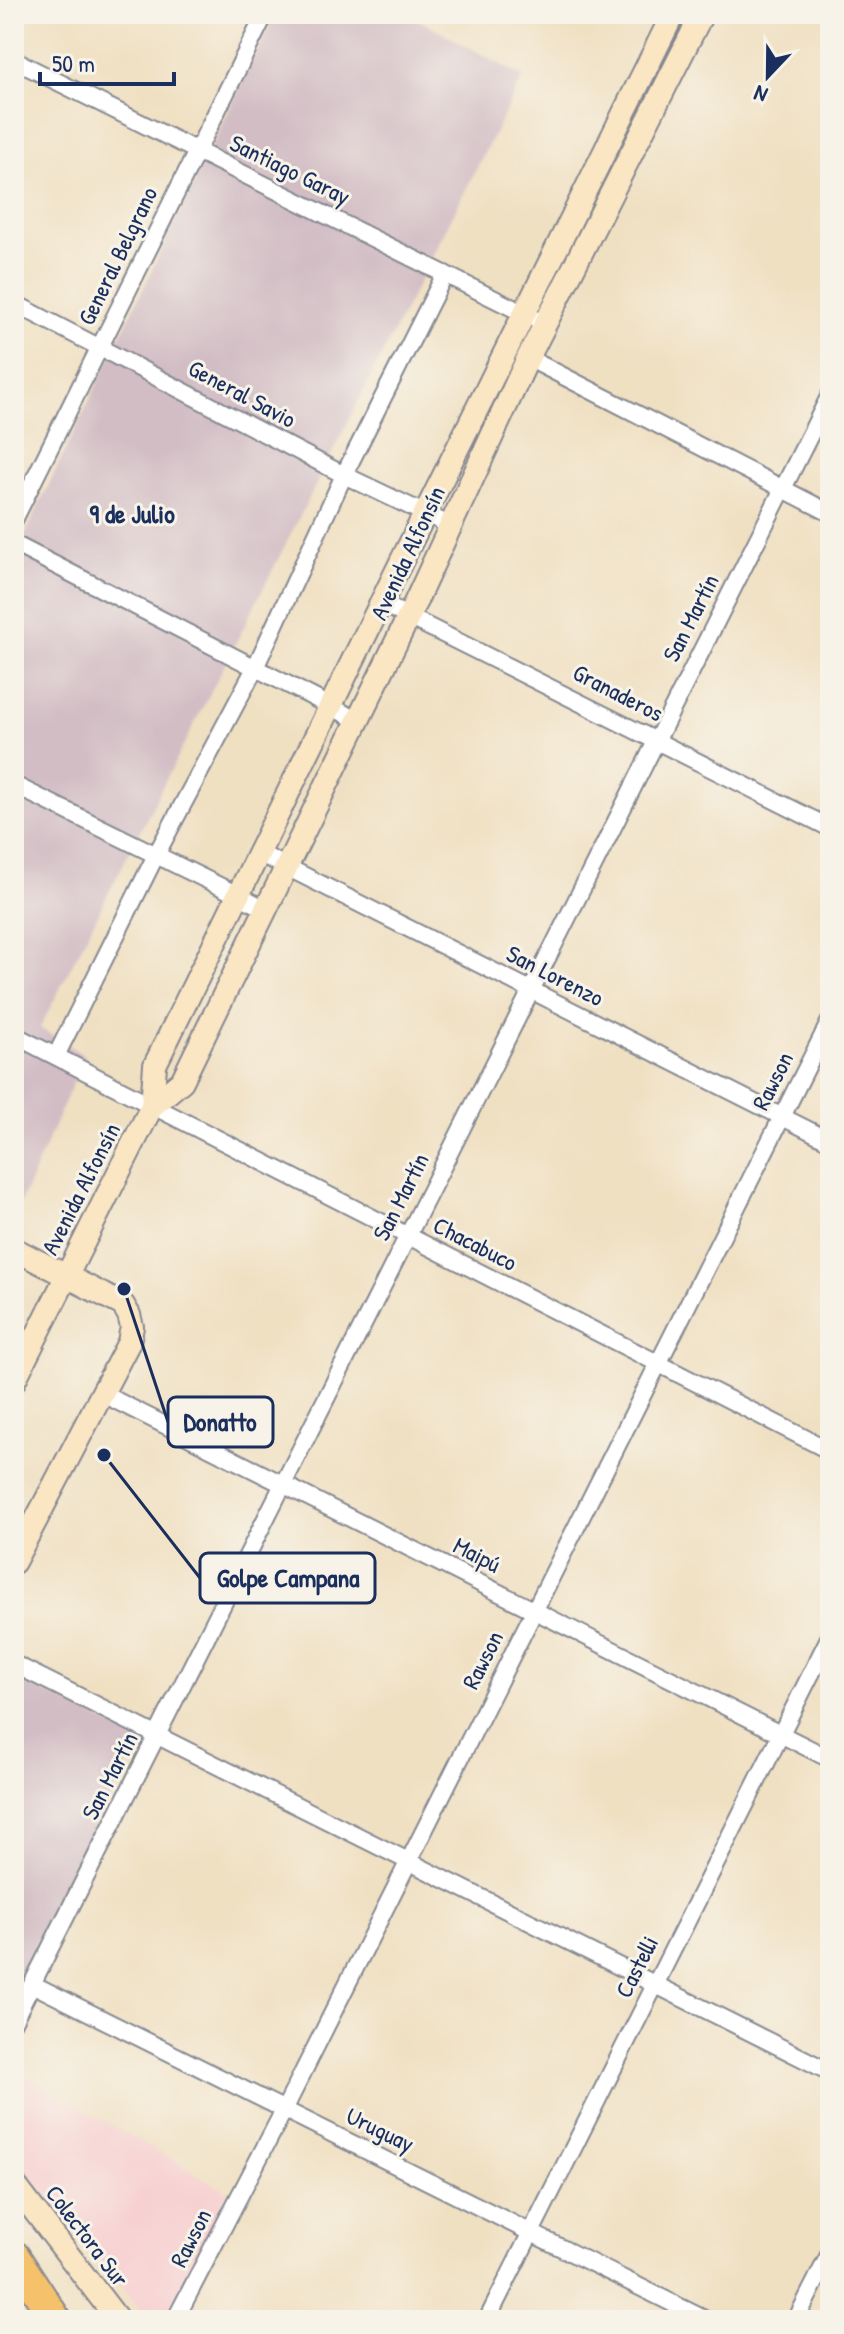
<svg xmlns="http://www.w3.org/2000/svg" width="844" height="2334" font-family="'Patrick Hand',sans-serif">
  <style>
    .built { fill: #f7cfd0 }
    .industrial { fill: #d2bdc5 }
    .lines { fill: none; stroke-linecap: round; stroke-linejoin: round }
    .street-casing { stroke: #868890; stroke-width: 20 }
    .secondary-casing { stroke: #868890; stroke-width: 26 }
    .highway-casing { stroke: #868890; stroke-width: 34 }
    .street { stroke: #fff; stroke-width: 16 }
    .secondary { stroke: #fbe6c4; stroke-width: 22 }
    .highway { stroke: #f5c16b; stroke-width: 30 }
    .labels { text-anchor: middle; stroke-width: 6; stroke-linejoin: round; paint-order: stroke }
    .street-label { font-size: 24px; fill: #1b2f5e; stroke: #f7f3e8 }
    .neighbourhood-label { font-size: 26px; font-weight: bold; fill: #1b2f5e; stroke: #f7f3e8 }
    .leader { fill: none; stroke: #1b2f5e; stroke-width: 3 }
    .callout-dot { fill: #1b2f5e; stroke: #f7f3e8; stroke-width: 3 }
    .callout { fill: #f7f3e8; stroke: #1b2f5e; stroke-width: 3 }
    .callout-label { font-size: 26px; text-anchor: middle; font-weight: bold; fill: #1b2f5e }
  </style>
  <rect width="100%" height="100%" fill="#f7f3e8"/>
  <filter id="ink" filterUnits="userSpaceOnUse"><feTurbulence type="fractalNoise" baseFrequency=".0125" numOctaves="2"/><feDisplacementMap in="SourceGraphic" scale="16" xChannelSelector="R" yChannelSelector="G"/><feConvolveMatrix kernelMatrix="1 2 1 2 8 2 1 2 1" color-interpolation-filters="sRGB"/></filter>
  <filter id="wash" filterUnits="userSpaceOnUse"><feTurbulence type="fractalNoise" baseFrequency=".006" numOctaves="4" result="noise"/><feDisplacementMap in="SourceGraphic" scale="32" xChannelSelector="R" yChannelSelector="G"/><feGaussianBlur stdDeviation="1.8" result="paint"/><feColorMatrix in="noise" values="0 0 0 0 0 0 0 0 0 0 0 0 0 0 0 0 0 1.4 0 .05"/><feComposite in="paint" operator="in"/></filter>
  <g filter="url(#wash)">
    <rect width="100%" height="100%" fill="#f0e0c2"/>
    <path class="built" d="M14 2070 228 2192 164 2320H149L14 2161Z"/>
    <path class="industrial" d="M275 14H408L523 77 40 1028 85 1056 14 1217V831L22 813 14 808V557Z
      M14 1677 140 1739 14 1988Z"/>
  </g>
  <g filter="url(#ink)">
    <g class="lines">
      <defs>
        <path id="street" d="M14 60 545 324
          M14 303 344 475 449 525
          M528 358 830 513
          M14 520 265 14
          M14 544 357 720
          M383 604 830 828
          M14 785 264 908
          M259 853 830 1141
          M14 1035 830 1451
          M56 1056 156 855 255 668 344 475 445 274
          M103 1394 830 1759
          M14 1664 830 2072
          M32 1984 706 2320
          M14 2020 830 395
          M175 2320 284 2110 830 1021
          M487 2320 830 1636
          M796 2320 830 2253"/>
        <path id="secondary" d="M152 1106 155 1065C326 714 498 363 673 14
          M14 1249 123 1305 129 1315 132 1327 129 1342 14 1562
          M14 1381 152 1106 182 1081 409 616 528 358 702 14
          M14 2184 118 2320"/>
        <path id="highway" d="M14 2256 56 2320"/>
      </defs>
      <use href="#street" class="street-casing"/>
      <use href="#secondary" class="secondary-casing"/>
      <use href="#highway" class="highway-casing"/>
      <use href="#street" class="street"/>
      <use href="#secondary" class="secondary"/>
      <use href="#highway" class="highway"/>
    </g>
  </g>
  <g class="labels">
    <g class="street-label">
      <text transform="translate(290 170) rotate(26)" y="8">Santiago Garay</text>
      <text transform="translate(118 256) rotate(-64)" y="8">General Belgrano</text>
      <text transform="translate(242 394) rotate(28)" y="8">General Savio</text>
      <text transform="translate(408 553) rotate(-65)" y="8">Avenida Alfonsín</text>
      <text transform="translate(691 618) rotate(-63)" y="8">San Martín</text>
      <text transform="translate(618 693) rotate(27)" y="8">Granaderos</text>
      <text transform="translate(555 976) rotate(27)" y="8">San Lorenzo</text>
      <text transform="translate(773 1081) rotate(-63)" y="8">Rawson</text>
      <text transform="translate(81 1189) rotate(-63)" y="8">Avenida Alfonsín</text>
      <text transform="translate(401 1197) rotate(-63)" y="8">San Martín</text>
      <text transform="translate(475 1244) rotate(27)" y="8">Chacabuco</text>
      <text transform="translate(477 1555) rotate(27)" y="8">Maipú</text>
      <text transform="translate(483 1660) rotate(-63)" y="8">Rawson</text>
      <text transform="translate(110 1776) rotate(-63)" y="8">San Martín</text>
      <text transform="translate(637 1967) rotate(-63)" y="8">Castelli</text>
      <text transform="translate(380 2130) rotate(26)" y="8">Uruguay</text>
      <text transform="translate(87 2236) rotate(53)" y="8">Colectora Sur</text>
      <text transform="translate(191 2238) rotate(-63)" y="8">Rawson</text>
    </g>
    <g class="neighbourhood-label">
      <text x="132" y="523">9 de Julio</text>
    </g>
  </g>
  <path class="leader" d="M124 1289L168 1422M104 1455L200 1578"/>
  <g class="callout-dot">
    <circle cx="124" cy="1289" r="8"/>
    <circle cx="104" cy="1455" r="8"/>
  </g>
  <g class="callout">
    <rect x="168" y="1397" width="105" height="50" rx="8"/>
    <rect x="200" y="1553" width="175" height="50" rx="8"/>
  </g>
  <g class="callout-label">
    <text x="220" y="1431">Donatto</text>
    <text x="288" y="1587">Golpe Campana</text>
  </g>
  <rect width="844" height="2334" fill="none" stroke="#f7f3e8" stroke-width="48"/>
  <g transform="translate(768 76) rotate(202)" stroke="#f7f3e8" stroke-width="6" paint-order="stroke">
  <path d="M0-6L14 30L0 20L-14 30Z" fill="#1b2f5e"/>
  <text y="-12" font-size="22" font-weight="bold" text-anchor="middle" fill="#1b2f5e">N</text>
  </g>
  <path d="M40 72v12h134v-12" fill="none" stroke="#1b2f5e" stroke-width="4"/>
  <text x="52" y="72" font-size="24" fill="#1b2f5e" stroke="#f7f3e8" stroke-width="6" paint-order="stroke">50 m</text>
</svg>
